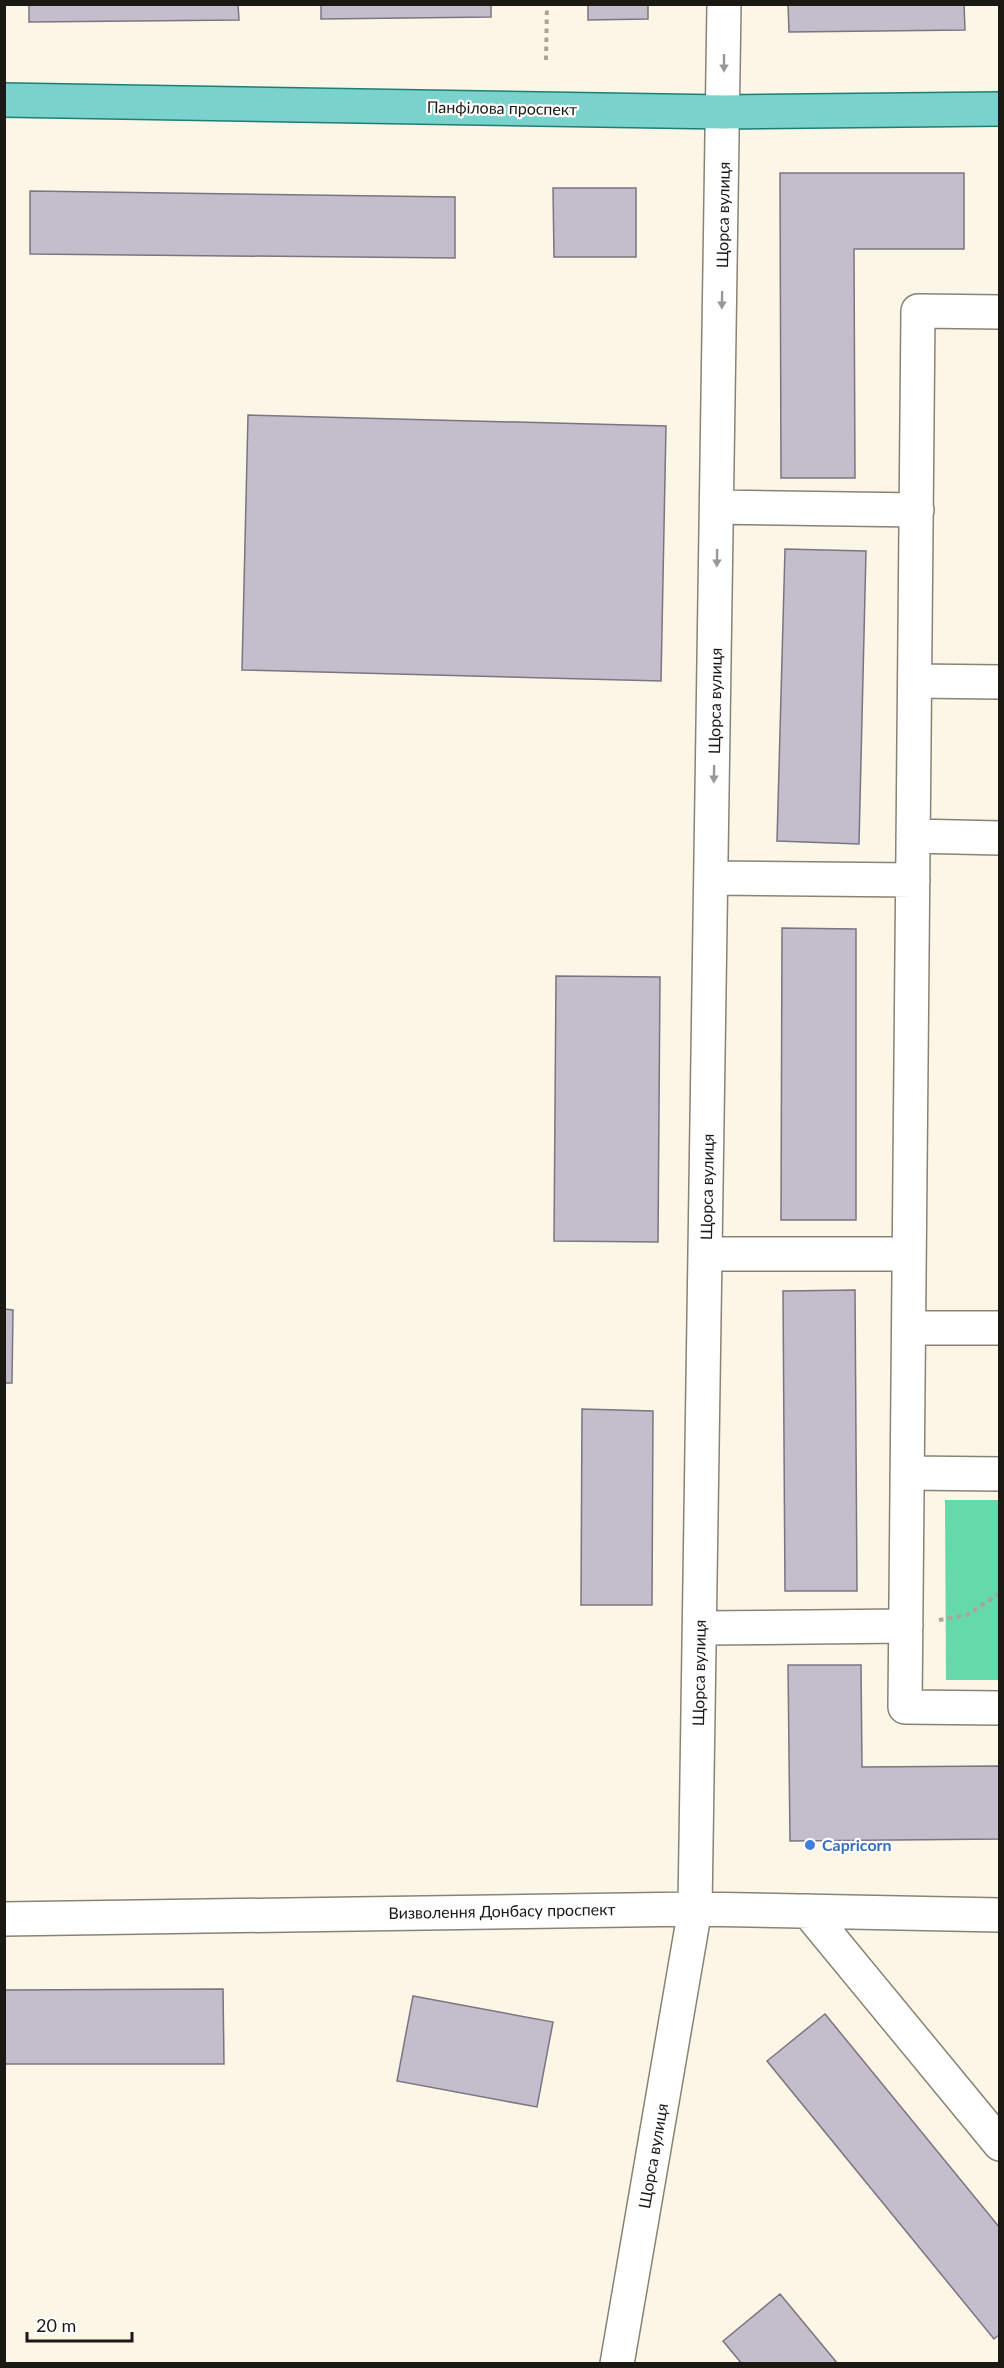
<svg xmlns="http://www.w3.org/2000/svg" width="1004" height="2368" font-family="Lato,sans-serif">
  <style>
    .forest { fill: #66d9aa }
    .building { fill: #c4bdcb; stroke: #7b7481; stroke-width: 1.5 }
    .lines { fill: none; stroke-linecap: round; stroke-linejoin: round }
    .minor-casing { stroke: #898376; stroke-width: 36 }
    .major-casing { stroke: #1e7e75; stroke-width: 36 }
    .path { stroke: #a8a498; stroke-width: 4; stroke-dasharray: 4.5 4.5; stroke-linecap: butt }
    .minor { stroke: #fff; stroke-width: 33 }
    .major { stroke: #79d2cb; stroke-width: 33 }
    .oneway { fill: #989895 }
    .shop-dot { fill: #3f7fe0; stroke: #fff; stroke-width: 2 }
    .labels { text-anchor: middle; stroke-width: 4.5; stroke-linejoin: round; paint-order: stroke }
    .street-label { font-size: 16px; fill: #1b1914; stroke: #fff }
    .shop-label { font-size: 16px; font-weight: bold; fill: #366cbe; stroke: #fff; text-anchor: start }
  </style>
  <rect width="100%" height="100%" fill="#fcf6e7"/>
  <path class="forest" d="M945 1500H999V1680H946Z"/>
  <path class="building" d="M29 4H238L239 20 29 22Z
    M321 4H491V17L321 19Z
    M588 4H648V19L588 20Z
    M788 4H964L965 30 789 32Z
    M780 173H964V249H854L855 478H781Z
    M553 188H636V257H554Z
    M30 191 455 197V258L30 254Z
    M248 415 666 426 661 681 242 670Z
    M785 549 866 551 859 844 777 841Z
    M782 928 856 929V1220H781Z
    M556 976 660 977 658 1242 554 1241Z
    M855 1290 857 1591H785L783 1291Z
    M4 1309 13 1310 12 1383H4Z
    M582 1409 653 1411 652 1605H581Z
    M788 1665H861L862 1767 1000 1766V1839L790 1841Z
    M223 1989 224 2064H4V1990Z
    M413 1996 553 2022 537 2107 397 2081Z
    M825 2014 1000 2228V2334L994 2339 767 2061Z
    M780 2294 838 2364H742L723 2341Z"/>
  <g class="lines">
    <defs>
      <path id="minor" d="M1000 312 918 311 905 1707 1000 1708
        M718 507 917 510
        M915 681 1000 682
        M913 836 1000 838
        M712 878 913 880
        M706 1254H909
        M909 1328H1000
        M907 1473 1000 1474
        M700 1628 906 1626
        M808 1911 1000 2144
        M4 1919 695 1909 1000 1915
        M617 2364 695 1909 724 4"/>
      <path id="major" d="M4 100 724 112 1000 109"/>
    </defs>
    <use href="#minor" class="minor-casing"/>
    <use href="#major" class="major-casing"/>
    <path class="path" d="M546 60 547 4
      M939 1620 967 1615 1000 1593"/>
    <use href="#minor" class="minor"/>
    <use href="#major" class="major"/>
  </g>
  <defs><path id="oneway-solid" d="M-6-.8H1V-3.2L6.5 0L1 3.2V.8H-6Z" transform="scale(1.5)"/></defs>
  <g class="oneway">
    <use href="#oneway-solid" transform="translate(724 63) rotate(90)"/>
    <use href="#oneway-solid" transform="translate(722 300) rotate(91)"/>
    <use href="#oneway-solid" transform="translate(717 558) rotate(91)"/>
    <use href="#oneway-solid" transform="translate(714 774) rotate(91)"/>
  </g>
  <circle class="shop-dot" cx="810" cy="1845" r="6"/>
  <g class="labels">
    <g class="street-label">
      <text transform="translate(502 108) rotate(1)" y="6">Панфілова проспект</text>
      <text transform="translate(723 215) rotate(-89)" y="6">Щорса вулиця</text>
      <text transform="translate(715 701) rotate(-89)" y="6">Щорса вулиця</text>
      <text transform="translate(707 1187) rotate(-89)" y="6">Щорса вулиця</text>
      <text transform="translate(699 1673) rotate(-89)" y="6">Щорса вулиця</text>
      <text transform="translate(502 1911) rotate(-1)" y="6">Визволення Донбасу проспект</text>
      <text transform="translate(653 2156) rotate(-80)" y="6">Щорса вулиця</text>
    </g>
    <g class="shop-label">
      <text x="822" y="1851">Capricorn</text>
    </g>
  </g>
  <rect width="1004" height="2368" fill="none" stroke="#1b1914" stroke-width="12"/>
  <path d="M27 2332v9h105v-9" fill="none" stroke="#1b1914" stroke-width="3"/>
  <text x="36" y="2332" font-size="18" fill="#1b1914" stroke="#ffffff" stroke-width="4.5" paint-order="stroke">20 m</text>
</svg>
